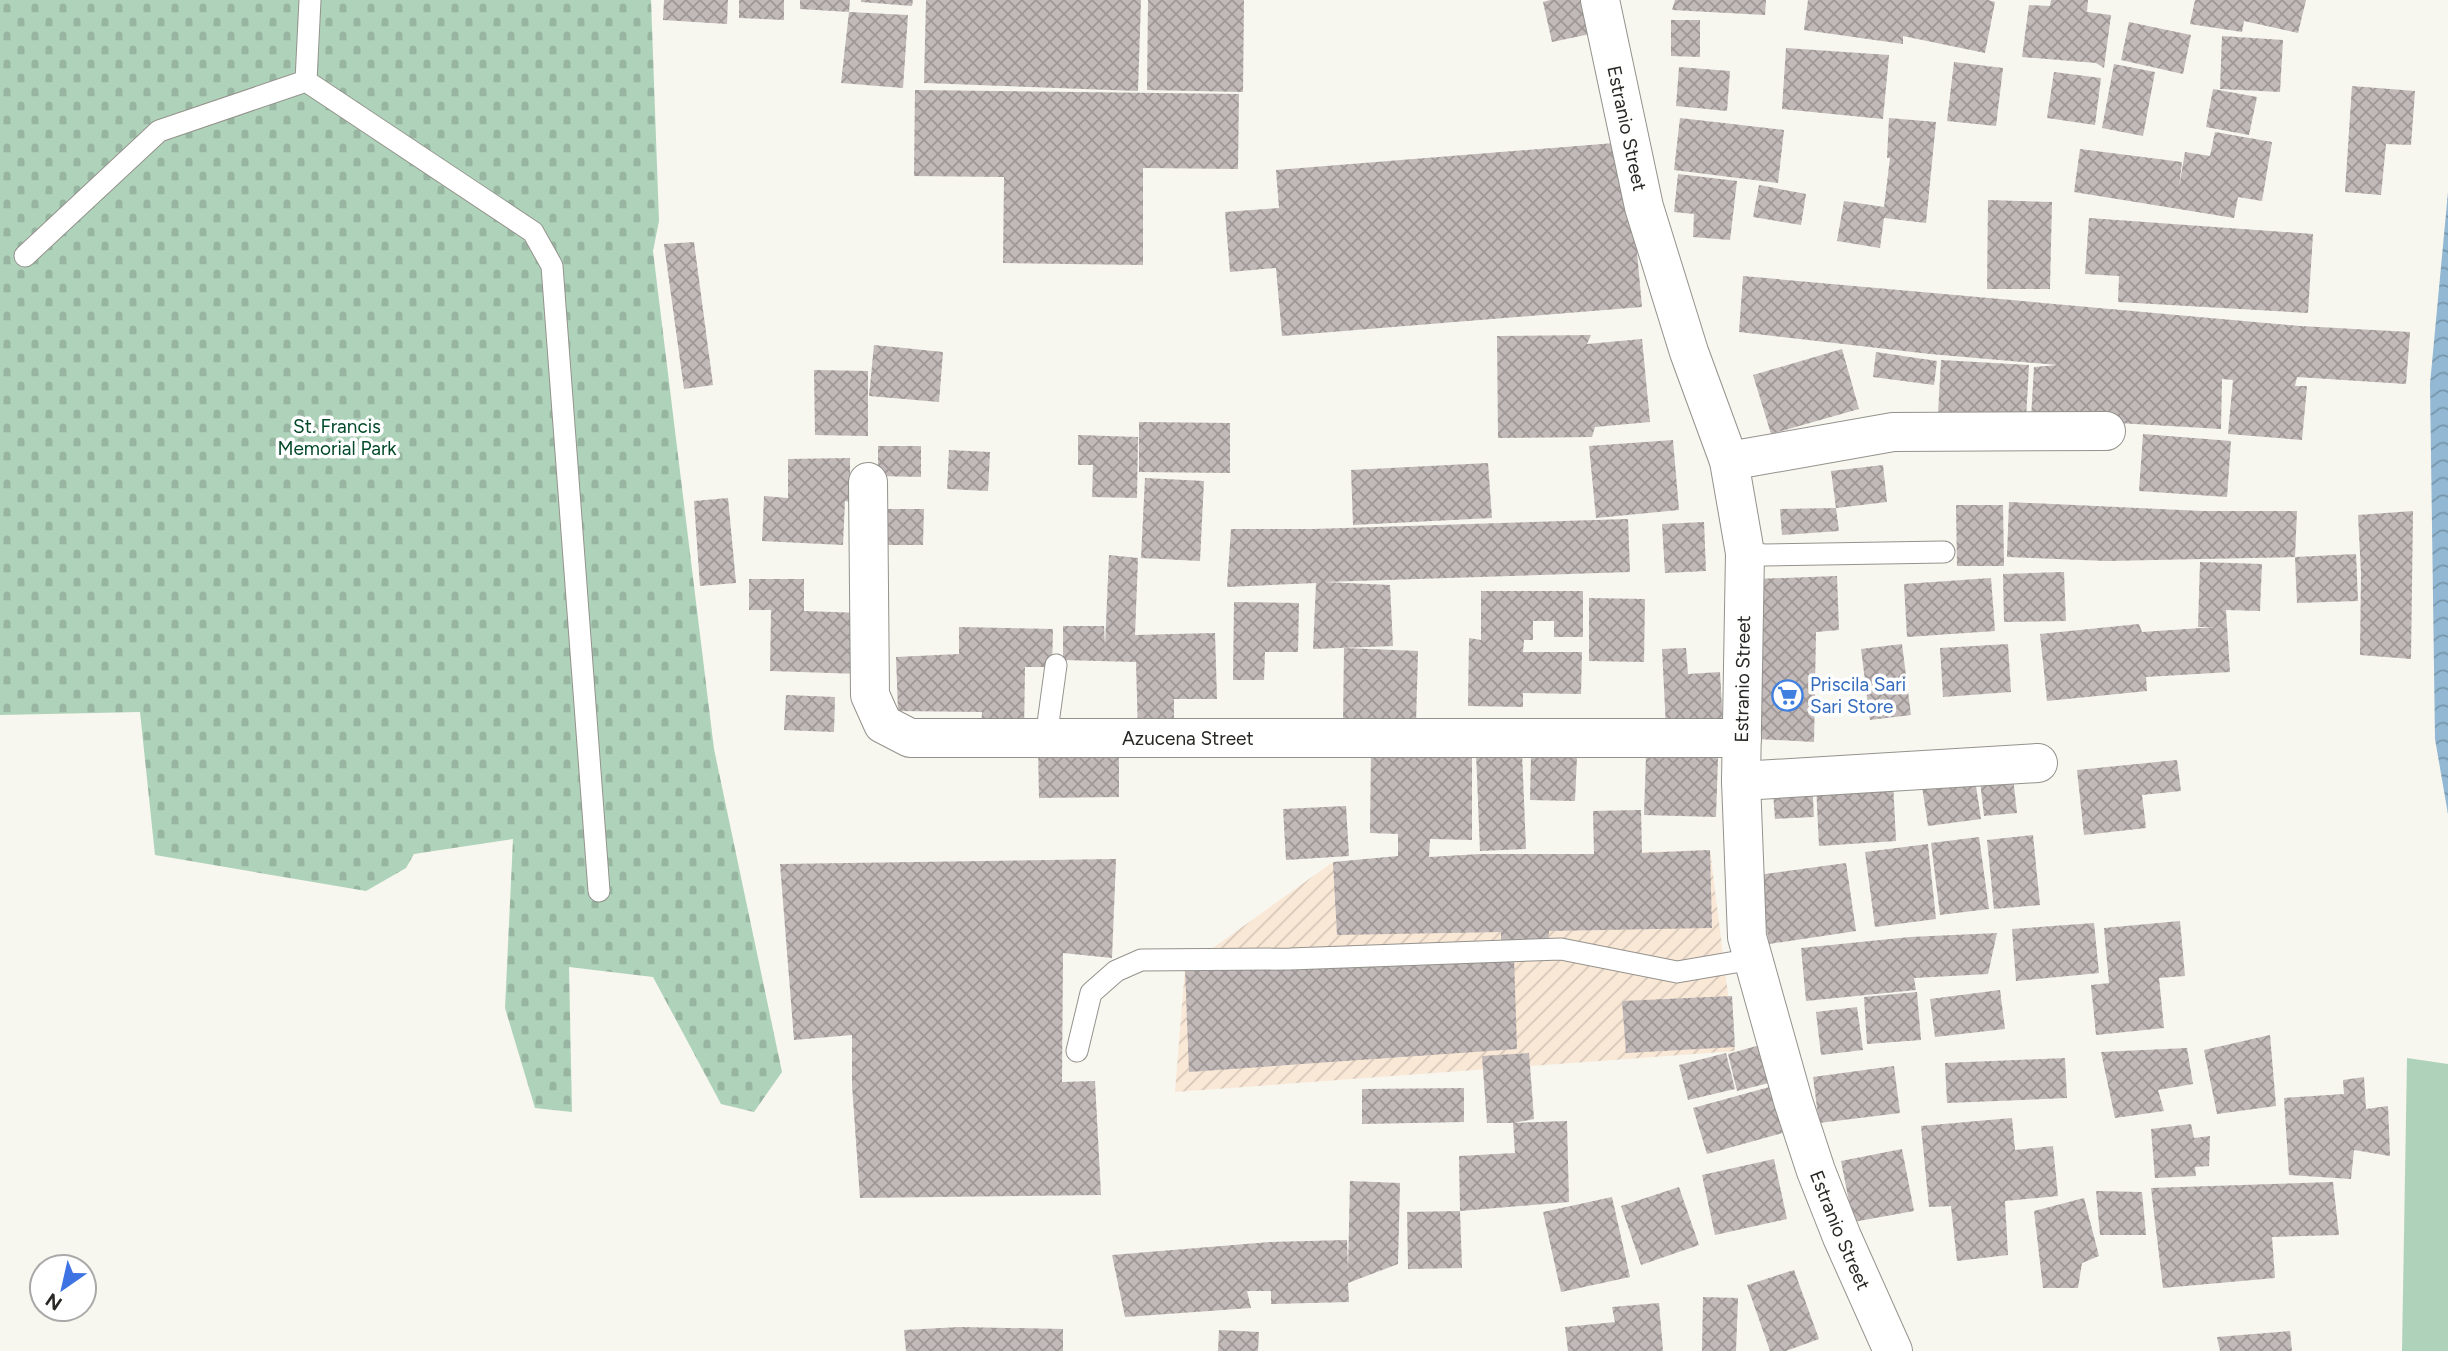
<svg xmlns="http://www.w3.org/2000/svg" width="2448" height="1351" font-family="Figtree,sans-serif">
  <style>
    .industrial { fill: url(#industrial-furrows) }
    .green { fill: #afd3ba }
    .cemetery { fill: url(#cemetery-stones) }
    .water { fill: url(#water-waves) }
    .building { fill: url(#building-cross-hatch) }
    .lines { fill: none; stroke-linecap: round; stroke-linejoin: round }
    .service-casing { stroke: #94928c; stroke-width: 23 }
    .minor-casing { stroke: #94928c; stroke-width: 40 }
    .tertiary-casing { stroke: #94928c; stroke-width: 40 }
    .service { stroke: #fff; stroke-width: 21 }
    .minor { stroke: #fff; stroke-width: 38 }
    .tertiary { stroke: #fff; stroke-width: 38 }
    .labels { text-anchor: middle; stroke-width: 7; stroke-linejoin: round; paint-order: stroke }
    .street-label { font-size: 19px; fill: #292825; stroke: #fff }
    .park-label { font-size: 19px; fill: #024928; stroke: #fff }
    .shop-label { font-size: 19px; fill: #366cbe; stroke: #fff; text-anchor: start }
  </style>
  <defs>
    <pattern id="industrial-furrows" width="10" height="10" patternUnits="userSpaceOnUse" patternTransform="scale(1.75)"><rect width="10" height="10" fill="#fae8d7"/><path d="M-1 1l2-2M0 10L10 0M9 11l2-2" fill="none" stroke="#d6c7b8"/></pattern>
    <pattern id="cemetery-stones" width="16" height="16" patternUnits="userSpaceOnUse" patternTransform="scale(1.75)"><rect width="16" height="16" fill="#afd3ba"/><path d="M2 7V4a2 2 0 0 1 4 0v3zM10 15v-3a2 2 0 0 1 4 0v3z" fill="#97b5a0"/></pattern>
    <pattern id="water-waves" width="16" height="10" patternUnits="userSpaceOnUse" patternTransform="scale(1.75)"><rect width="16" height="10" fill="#92b8d3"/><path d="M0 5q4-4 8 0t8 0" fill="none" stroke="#7796ab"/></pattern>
    <pattern id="building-cross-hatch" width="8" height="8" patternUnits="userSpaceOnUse" patternTransform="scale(1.75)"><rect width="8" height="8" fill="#c2bab8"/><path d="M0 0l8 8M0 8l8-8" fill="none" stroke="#9e9795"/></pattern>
  </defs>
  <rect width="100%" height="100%" fill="#f7f6ef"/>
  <path class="industrial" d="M1710 850 1735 1051 1175 1092 1185 968 1333 862Z"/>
  <path class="green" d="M2407 1058 2448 1064V1351H2402Z"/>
  <path class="cemetery" d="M0 0H651L659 221 653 251 714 749 782 1072 754 1112 721 1104 653 977 569 967 572 1112 535 1108 505 1008 513 839 414 854 406 868 366 891 155 855 140 712 0 715Z"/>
  <path class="water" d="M2448 192V814L2435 739 2430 384Z"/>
  <path class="building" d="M664 0H728L727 24 663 20Z
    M739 0H784V20L739 18Z
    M800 0H850L849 12 908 15 903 88 841 83 849 12 800 9Z
    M861 0H913L912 6 861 2Z
    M926 0H1141L1138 91 924 83Z
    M1148 0H1244L1243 92 1147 90Z
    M1550 0H1587L1595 33 1552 42 1543 2Z
    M1675 0H1766L1765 15 1672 10Z
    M1808 0H1988L1995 2 1985 53 1903 36V44L1804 30Z
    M2051 0H2088L2087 12 2111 15 2104 68 2096 63 2022 57 2029 5 2050 6Z
    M2195 0H2306L2298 33 2244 21 2242 32 2190 24Z
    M1671 20H1700V57L1671 56Z
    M2129 22 2191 35 2183 74 2121 60Z
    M2222 36 2283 40 2280 92 2220 89Z
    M1786 48 1889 55 1883 119 1782 109Z
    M1954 62 2003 68 1996 126 1947 121Z
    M2114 64 2155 72 2143 136 2102 128Z
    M1679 67 1730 71 1727 111 1676 106Z
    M2054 72 2101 78 2095 125 2047 118Z
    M2352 86 2415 91 2411 145 2386 144 2381 195 2345 192Z
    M2213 89 2257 97 2249 135 2206 127Z
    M915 90 1239 94 1238 169 1143 168V265L1003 263 1004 177 914 176Z
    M1680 118 1784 130 1778 183 1674 170Z
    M1889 118 1936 122 1926 223 1884 218 1880 248 1837 241 1844 201 1884 207 1890 158H1887Z
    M2215 132 2272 142 2262 201 2238 197 2234 218 2074 192 2080 149 2182 162 2179 188 2185 152 2210 156Z
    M1627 142 1642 307 1282 336 1276 268 1230 272 1225 212 1279 208 1276 170Z
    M1678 174 1737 181 1730 240 1693 237 1694 214 1674 212Z
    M1759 185 1806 194 1801 225 1753 217Z
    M1988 200 2052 202 2050 289H1987Z
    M2089 218 2313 234 2308 313 2118 302 2119 276 2085 274Z
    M694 242 713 385 684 389 664 244Z
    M1743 276 2300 326 2410 332 2406 384 2297 377 2295 386H2307L2302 440 2228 434 2233 380 2222 379 2221 429 2031 418 2034 367 2058 365 1930 354 1739 332Z
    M1591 335 1587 344 1642 339 1650 422 1595 427 1592 437 1498 438 1497 336Z
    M874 345 943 352 939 402 869 396Z
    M1842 349 1859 409 1771 434 1753 375Z
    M1876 352 1937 361 1934 385 1873 377Z
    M1941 360 2029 365 2026 420 1938 414Z
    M814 370 868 371V436L815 435Z
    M1139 422 1230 423V473L1139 472Z
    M2143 434 2231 441 2227 497 2139 491Z
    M1078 435 1138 437 1137 498 1092 497 1093 465H1078Z
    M1673 440 1679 510 1596 518 1589 446Z
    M878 446H921V477L878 476Z
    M949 450 990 452 988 491 947 489Z
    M850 458V502L845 501 843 545 762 541 764 496 788 498V459Z
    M1488 463 1492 518 1353 525 1351 470Z
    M1883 465 1887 502 1836 508 1839 531 1782 535 1780 509 1836 508 1831 471Z
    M1145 478 1204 481 1200 561 1141 558Z
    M728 498 736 583 700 586 694 501Z
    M2009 502 2202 511H2297L2295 557 2356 554 2358 601 2297 603 2295 557 2107 561 2007 557Z
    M1956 505H2003L2004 566H1957Z
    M882 509H924L923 545H882Z
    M2413 511 2411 659 2360 655 2361 573 2358 515Z
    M1628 519 1630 572 1324 582 1390 585 1393 646 1313 649 1316 583 1227 587 1231 529H1313Z
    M1704 522 1706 571 1665 573 1662 524Z
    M1109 555 1138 558 1135 635 1215 633 1217 699H1174V733H1138L1136 662 1063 660V626H1104L1105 646Z
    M2200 562 2262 564 2260 611 2226 610 2230 672 2146 677 2147 691 2047 701 2040 634 2139 624 2142 632 2216 627H2198Z
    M2064 572 2066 621 2004 622 2003 574Z
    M1837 576 1839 630 1816 632 1814 742 1758 739 1756 579Z
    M1991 578 1995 631 1907 637 1904 584Z
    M749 579H804V611L862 613 861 674 770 671 771 610H749Z
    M1481 591H1583V637H1554V621H1533V640H1524L1523 652H1582L1581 694 1523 693V707L1468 706 1469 638 1481 640Z
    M1589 598 1645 599 1644 662 1589 661Z
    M1234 602 1299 603 1298 652H1265L1264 680H1233Z
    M959 627 1053 629 1052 667H1025L1024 731 981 730 982 712 898 711 896 657 959 654Z
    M1902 644 1911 715 1870 720 1861 649Z
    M2008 644 2011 692 1943 697 1940 648Z
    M1344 648 1418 651 1416 724 1343 722Z
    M1686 648 1688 674 1720 672 1723 725 1666 728 1662 649Z
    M786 695 835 697 834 732 784 730Z
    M1119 745V797L1039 798 1038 746Z
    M1522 752 1526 849 1480 851 1476 753Z
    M1371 753 1472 754V840L1430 839 1429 857 1480 854H1594L1593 811 1641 810 1642 853 1710 850 1712 928 1549 931 1548 944 1501 946V932L1337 935 1333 862 1398 856V834L1370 833Z
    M1531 755 1577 756 1575 801 1530 800Z
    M1646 755 1718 758 1716 817 1644 815Z
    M2177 760 2181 791 2142 795 2146 828 2084 835 2077 770Z
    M2012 768 2017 813 1984 816 1979 772Z
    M1974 773 1981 819 1928 826 1921 780Z
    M1812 779 1814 817 1775 819 1772 780Z
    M1893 781 1896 841 1819 846 1816 785Z
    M1346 806 1349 856 1286 860 1283 809Z
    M2033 835 2040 905 1994 909 1987 840Z
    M1979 837 1989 909 1940 915 1931 843Z
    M1928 844 1936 919 1875 927 1865 852Z
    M1116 859 1112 958 1063 953 1062 1082 1095 1081 1101 1195 860 1198 852 1085V1035L794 1040 780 864Z
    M1846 863 1856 931 1769 944 1758 875Z
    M2180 921 2185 976 2159 978 2164 1028 2096 1035 2091 985 2109 983 2104 928Z
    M2094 923 2099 973 2016 981 2012 929Z
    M1997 933 1988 974 1914 978 1916 990 1806 1001 1801 948 1910 937Z
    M1514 958 1517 1049 1189 1072 1185 968Z
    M2000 990 2005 1029 1935 1037 1930 999Z
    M1917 992 1921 1040 1867 1044 1864 997Z
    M1732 996 1735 1047 1626 1053 1622 1001Z
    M1857 1007 1863 1050 1821 1055 1816 1012Z
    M2270 1035 2276 1106 2217 1114 2204 1050Z
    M1760 1045 1769 1083 1737 1091 1728 1054Z
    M2187 1048 2193 1084 2158 1090 2164 1111 2115 1118 2101 1052Z
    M1529 1053 1534 1119 1513 1123H1487L1482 1056Z
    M1726 1053 1735 1089 1688 1100 1679 1065Z
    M2065 1058 2067 1098 1947 1103 1945 1063Z
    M1894 1066 1900 1113 1819 1123 1813 1077Z
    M2364 1077 2366 1109 2388 1106 2390 1156 2354 1150 2351 1179 2289 1175 2284 1098 2344 1094 2343 1080Z
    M1773 1086 1786 1132 1707 1154 1693 1108Z
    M1464 1088V1122L1362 1124V1089Z
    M2012 1118 2015 1150 2053 1146 2058 1196 2005 1201 2008 1255 1957 1261 1951 1206 1929 1207 1921 1126Z
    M1567 1121 1569 1202 1460 1211 1462 1268 1408 1269 1407 1212 1460 1211 1459 1156 1515 1153 1513 1123Z
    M2191 1124 2194 1138 2210 1136 2209 1166 2195 1167 2196 1176 2155 1178 2151 1129Z
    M1902 1149 1914 1211 1853 1222 1841 1161Z
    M1774 1159 1787 1219 1715 1235 1702 1175Z
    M1350 1181 1400 1183 1398 1264 1348 1283 1349 1302 1271 1304V1291H1247L1251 1308 1125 1317 1112 1255 1270 1242 1347 1240 1348 1271Z
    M2333 1182 2339 1235 2272 1237 2275 1278 2163 1288 2151 1188Z
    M1679 1187 1699 1245 1641 1265 1621 1206Z
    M2096 1191 2142 1192 2146 1235H2100Z
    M1612 1197 1630 1277 1561 1292 1543 1212Z
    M2084 1198 2099 1256 2082 1263 2078 1288H2043L2034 1211Z
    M1794 1270 1819 1339 1786 1351H1770L1747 1285Z
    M1703 1297 1738 1298 1736 1351H1702Z
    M1659 1303 1663 1351H1568L1565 1327 1615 1322 1612 1307Z
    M960 1327 1063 1329V1351H906L904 1330Z
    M1219 1330 1259 1332 1258 1351H1218Z
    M2290 1331 2292 1351H2220L2217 1337Z"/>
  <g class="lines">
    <defs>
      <path id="service" d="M306 81 533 232 552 266 599 891
        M25 256 159 131 306 81 310 0
        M1745 553 1765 555 1944 552
        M1046 738 1056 665
        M1077 1051 1091 993 1116 971 1141 960 1290 959 1561 949 1677 972 1753 959"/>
      <g id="minor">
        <path d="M1729 461 1893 432 2106 431"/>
        <path id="s1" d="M868 482 870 695 883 724 910 738H1742"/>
        <path d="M1741 781 2038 763"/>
      </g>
      <g id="tertiary">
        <path id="s2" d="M1600 0 1644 207 1689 352 1729 461 1745 553 1741 781 1747 937 1793 1101 1816 1171 1842 1237 1893 1351"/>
      </g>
    </defs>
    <use href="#service" class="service-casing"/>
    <use href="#minor" class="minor-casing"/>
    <use href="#tertiary" class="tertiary-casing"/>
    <use href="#service" class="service"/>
    <use href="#minor" class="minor"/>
    <use href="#tertiary" class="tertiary"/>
  </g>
  <defs>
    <symbol id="supermarket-ring" viewBox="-11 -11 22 22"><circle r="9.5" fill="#fff" stroke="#3f7fe0" stroke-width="1.5"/><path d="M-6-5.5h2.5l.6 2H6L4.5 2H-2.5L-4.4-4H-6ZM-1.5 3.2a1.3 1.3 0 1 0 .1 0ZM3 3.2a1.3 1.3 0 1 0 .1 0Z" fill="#3f7fe0"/></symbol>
  </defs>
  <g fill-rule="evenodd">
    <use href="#supermarket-ring" x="1770" y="678" width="35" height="35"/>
  </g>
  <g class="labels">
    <g class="street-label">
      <text dy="7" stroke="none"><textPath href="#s2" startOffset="131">Estranio Street</textPath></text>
      <text transform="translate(1742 679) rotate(-89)" y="7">Estranio Street</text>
      <text dy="7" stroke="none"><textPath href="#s1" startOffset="553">Azucena Street</textPath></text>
      <text dy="7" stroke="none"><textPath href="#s2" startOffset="1265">Estranio Street</textPath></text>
    </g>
    <g class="park-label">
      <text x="337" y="433">St. Francis<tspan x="337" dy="22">Memorial Park</tspan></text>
    </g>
    <g class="shop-label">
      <text x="1810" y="691">Priscila Sari<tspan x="1810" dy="22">Sari Store</tspan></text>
    </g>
  </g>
  <g transform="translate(63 1288) rotate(214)"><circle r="33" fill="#ffffff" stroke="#a9a9a8" stroke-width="2"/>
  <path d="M0-5L12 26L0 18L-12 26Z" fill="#3e73e4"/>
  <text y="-10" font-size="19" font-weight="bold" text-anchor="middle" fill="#292825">N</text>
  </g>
</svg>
